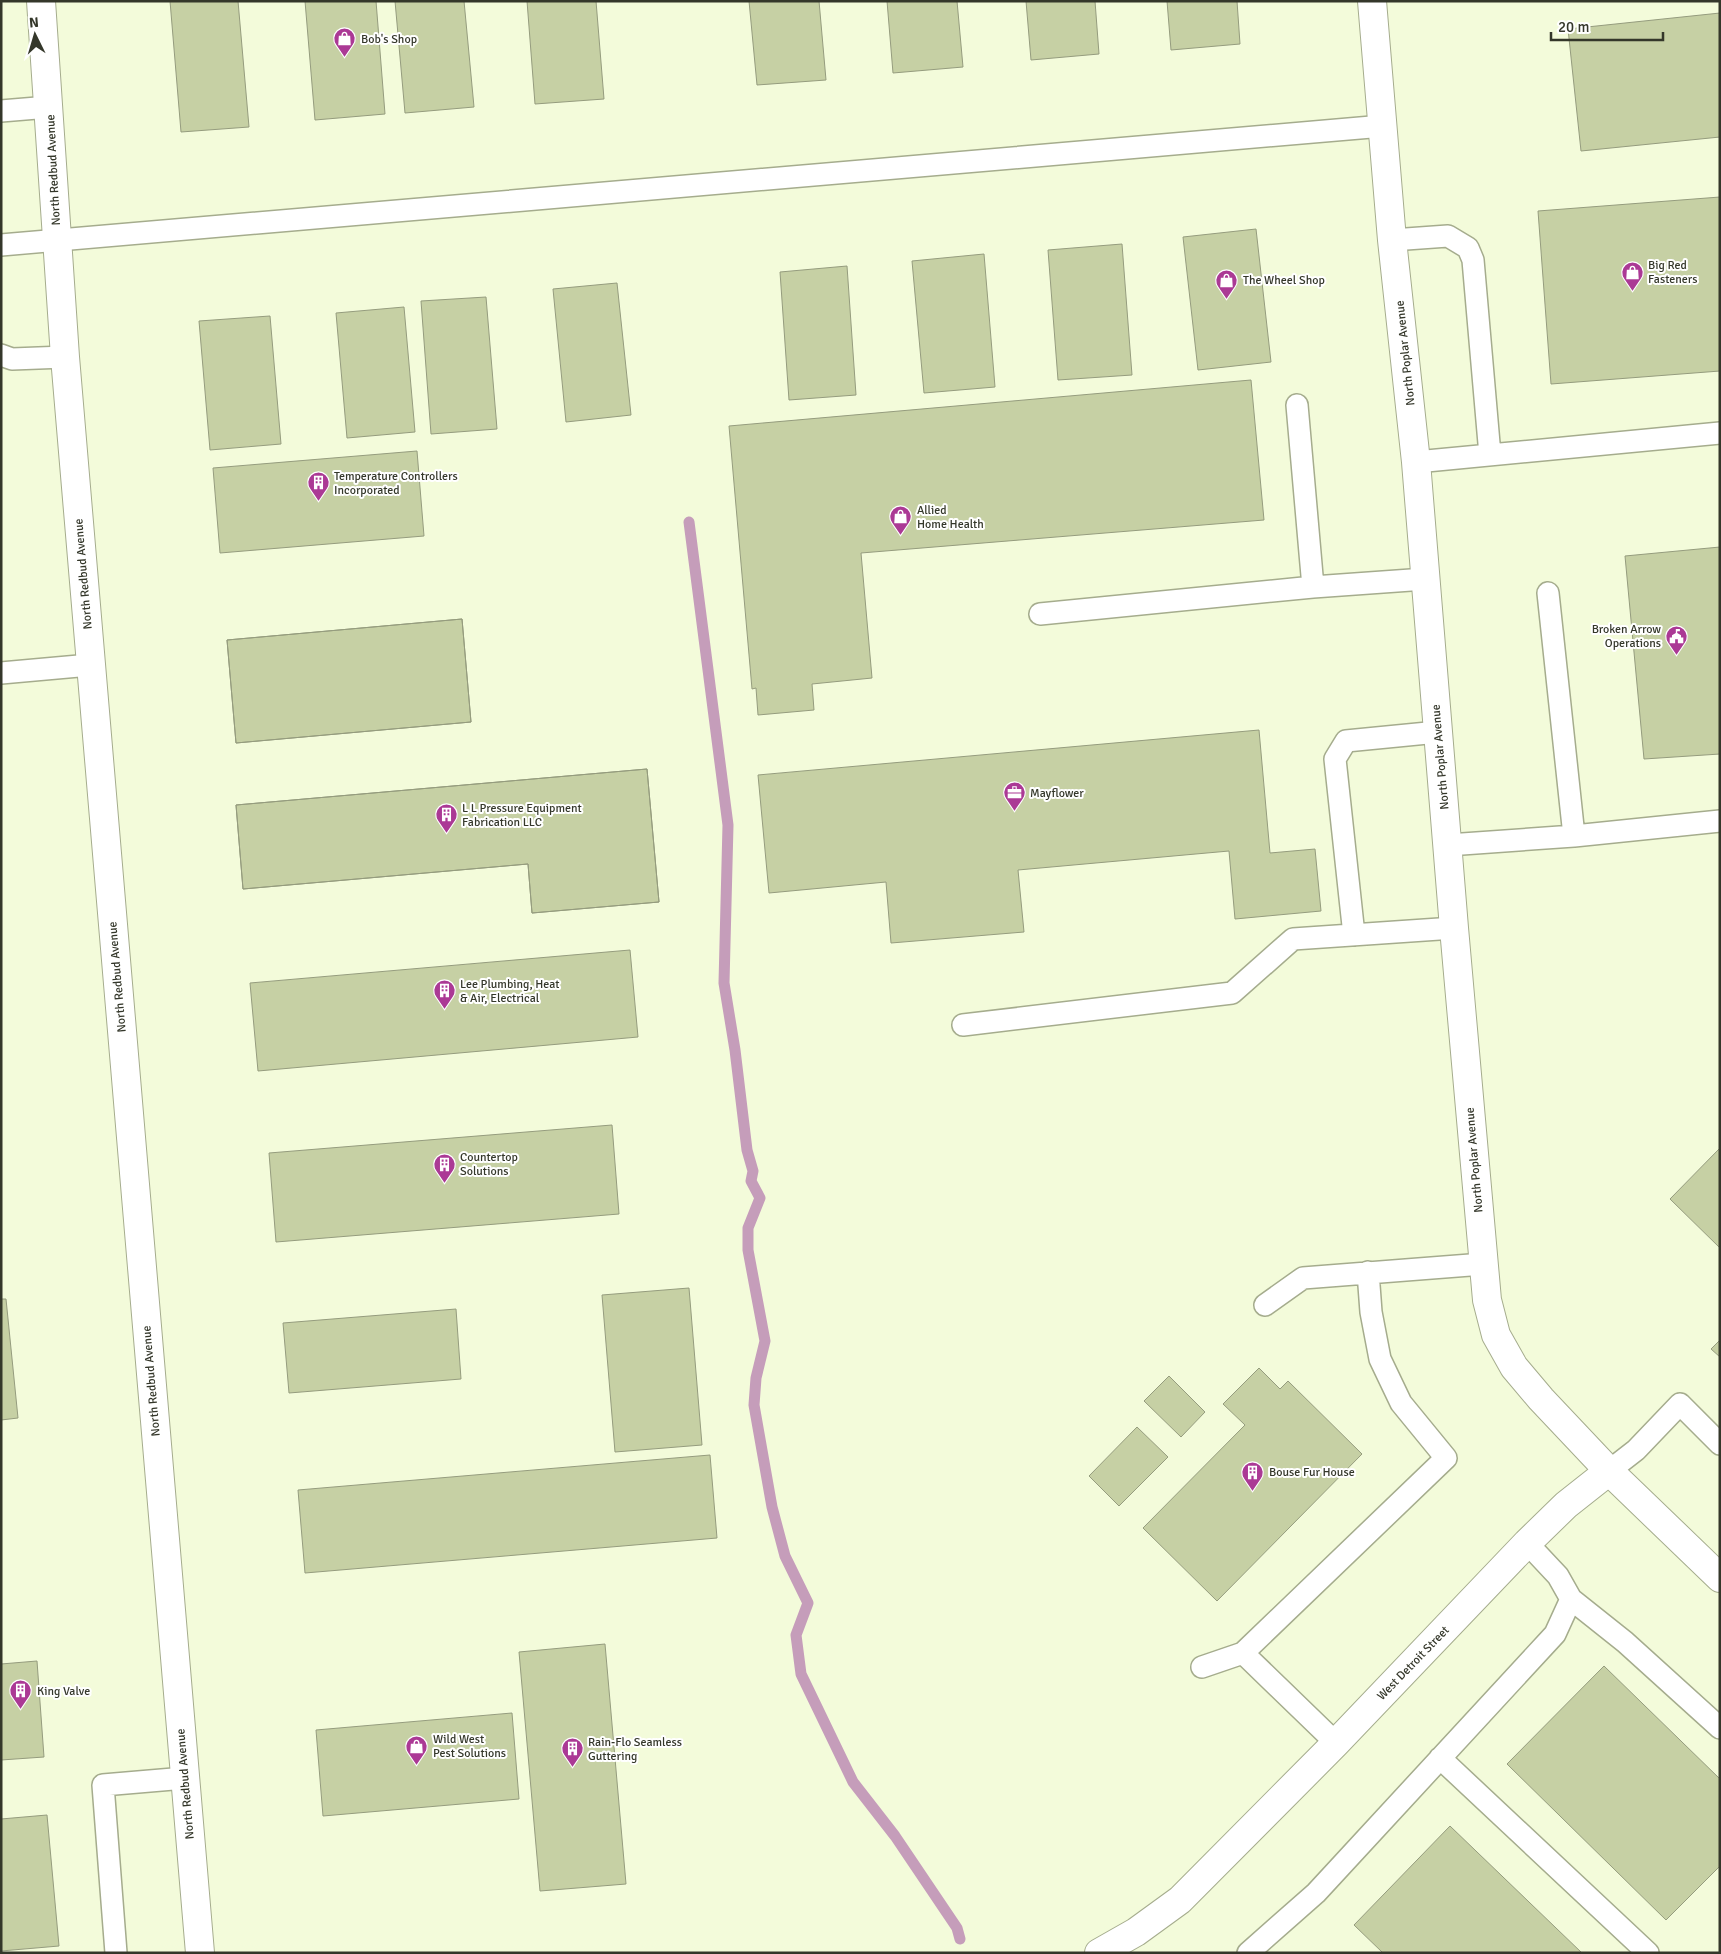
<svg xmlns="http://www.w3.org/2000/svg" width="1721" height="1954" font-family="Signika,sans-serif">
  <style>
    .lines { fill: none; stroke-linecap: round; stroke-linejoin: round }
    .stream { stroke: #c59dba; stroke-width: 11 }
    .building { fill: #c6d0a4; stroke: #959c7e }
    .service-casing { stroke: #a5ac8d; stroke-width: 24 }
    .minor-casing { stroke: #a5ac8d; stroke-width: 30 }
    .service { stroke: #fff; stroke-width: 21 }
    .minor { stroke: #fff; stroke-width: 28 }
    .labels { text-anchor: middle; stroke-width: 4; stroke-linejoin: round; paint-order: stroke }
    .poi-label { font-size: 12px; fill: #34372a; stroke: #fff; text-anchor: start }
    .street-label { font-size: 12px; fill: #34372a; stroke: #fff }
  </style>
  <rect width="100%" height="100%" fill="#f3fbda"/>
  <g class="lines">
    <path class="stream" d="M689 522 728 825 724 983 735 1050 747 1150 753 1171 751 1181 760 1198 748 1228V1250L765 1341 756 1378 754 1405 772 1507 785 1556 808 1603 796 1635 801 1674 853 1782 895 1836 957 1928 960 1939"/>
  </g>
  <path class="building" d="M170 1H238L249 127 181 132Z
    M305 1H376L385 114 315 120Z
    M395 1H464L474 107 405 113Z
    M527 1H596L604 99 535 104Z
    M749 1H819L826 80 757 85Z
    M887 1H957L963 67 893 73Z
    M1026 1H1095L1099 54 1031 60Z
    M1167 1H1237L1240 44 1171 50Z
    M1720 13V137L1581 151 1568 29Z
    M1720 197V371L1551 384 1538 211Z
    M1256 229 1271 362 1198 370 1183 237Z
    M1122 244 1132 375 1058 380 1048 250Z
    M984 254 995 387 924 393 912 261Z
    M847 266 856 395 789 400 780 272Z
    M617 283 631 415 566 422 553 289Z
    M486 297 497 429 431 434 421 301Z
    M404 307 415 432 347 438 336 313Z
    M270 316 281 444 210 450 199 321Z
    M1251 380 1264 520 861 553 872 678 812 684 814 710 758 715 756 688 752 689 729 426Z
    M417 451 424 536 220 553 213 468Z
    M1720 547V754L1644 759 1625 556Z
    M462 619 471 722 236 743 227 640Z
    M462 619 471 722 236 743 227 640Z
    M1259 730 1270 853 1315 849 1321 911 1235 919 1229 851 1018 870 1024 932 891 943 886 882 769 893 758 775Z
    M647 769 659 902 532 913 528 864 243 889 236 805Z
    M647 769 659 902 532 913 528 864 243 889 236 805Z
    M630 950 638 1037 258 1071 250 983Z
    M612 1125 619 1214 276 1242 269 1153Z
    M1720 1148V1248L1670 1199Z
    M689 1288 702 1445 615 1452 602 1295Z
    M1 1299H6L18 1418 1 1420Z
    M456 1309 461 1379 289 1393 283 1323Z
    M1720 1340V1357L1711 1349Z
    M1259 1368 1280 1389 1288 1381 1362 1454 1217 1601 1143 1528 1245 1425 1223 1404Z
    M1169 1376 1205 1412 1181 1437 1144 1401Z
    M1137 1427 1168 1457 1119 1506 1089 1476Z
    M710 1455 717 1538 305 1573 298 1490Z
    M605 1644 626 1884 540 1891 519 1652Z
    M37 1661 44 1757 1 1760V1664Z
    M1604 1666 1720 1779V1866L1666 1920 1507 1764Z
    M512 1713 519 1799 323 1816 316 1730Z
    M47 1815 59 1946 1 1951V1819Z
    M1450 1826 1582 1953H1383L1354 1925Z"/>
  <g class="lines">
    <defs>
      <path id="service" d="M1 111 49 107
        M1392 240 1448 236 1468 248 1473 260 1490 455
        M1 245 1383 126
        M1 355 12 359 65 357
        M1297 405 1313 587
        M1416 462 1720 433
        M1548 593 1574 836
        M1040 614 1313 587 1425 579
        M1 673 90 665
        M1448 845 1574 836 1720 821
        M1354 935 1335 759 1346 741 1438 732
        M963 1025 1232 993 1293 939 1454 928
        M1265 1305 1303 1278 1483 1264
        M1609 1471 1636 1450 1680 1404 1720 1444
        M1571 1599 1625 1642 1720 1728
        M1243 1653 1336 1743
        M1202 1667 1243 1653 1446 1458 1401 1403 1380 1359 1371 1312 1368 1272
        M1440 1758 1648 1953
        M116 1953 103 1785 185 1778
        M1248 1953 1316 1893 1555 1634 1571 1599 1558 1576 1527 1543"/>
      <path id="minor" d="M41 1 65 357 200 1953
        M1372 1 1392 240 1416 462 1454 928 1487 1300 1496 1335 1514 1367 1541 1399 1609 1471 1720 1578
        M1099 1953 1136 1932 1180 1900 1336 1743 1527 1543 1566 1505 1609 1471"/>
    </defs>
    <use href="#service" class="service-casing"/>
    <use href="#minor" class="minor-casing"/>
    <use href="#service" class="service"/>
    <use href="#minor" class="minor"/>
  </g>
  <defs>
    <symbol id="shop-pin" viewBox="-11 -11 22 30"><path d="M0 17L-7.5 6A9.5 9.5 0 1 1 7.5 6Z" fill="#ab3995" stroke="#fff"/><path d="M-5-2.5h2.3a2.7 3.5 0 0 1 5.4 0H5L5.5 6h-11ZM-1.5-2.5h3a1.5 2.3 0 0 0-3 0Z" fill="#fff"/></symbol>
    <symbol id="building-pin" viewBox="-11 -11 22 30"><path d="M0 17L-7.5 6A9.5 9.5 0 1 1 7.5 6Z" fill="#ab3995" stroke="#fff"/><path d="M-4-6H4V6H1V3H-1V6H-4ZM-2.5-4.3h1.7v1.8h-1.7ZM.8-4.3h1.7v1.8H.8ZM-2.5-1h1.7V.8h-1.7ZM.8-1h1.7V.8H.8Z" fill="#fff"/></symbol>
    <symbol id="civic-pin" viewBox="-11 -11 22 30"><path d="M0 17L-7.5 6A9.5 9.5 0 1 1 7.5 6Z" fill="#ab3995" stroke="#fff"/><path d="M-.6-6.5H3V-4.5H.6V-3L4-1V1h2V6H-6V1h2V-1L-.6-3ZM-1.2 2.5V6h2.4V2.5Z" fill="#fff"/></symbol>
    <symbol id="office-pin" viewBox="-11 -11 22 30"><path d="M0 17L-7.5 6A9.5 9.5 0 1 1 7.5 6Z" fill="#ab3995" stroke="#fff"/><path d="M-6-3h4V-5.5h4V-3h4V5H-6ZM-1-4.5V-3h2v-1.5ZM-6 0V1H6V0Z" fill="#fff"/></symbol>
  </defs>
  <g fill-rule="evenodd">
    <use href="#shop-pin" x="332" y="26" width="25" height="34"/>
    <use href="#shop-pin" x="1620" y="260" width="25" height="34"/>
    <use href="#shop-pin" x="1214" y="268" width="25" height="34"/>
    <use href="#building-pin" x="306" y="470" width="25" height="34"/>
    <use href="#shop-pin" x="888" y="504" width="25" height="34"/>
    <use href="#civic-pin" x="1664" y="624" width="25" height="34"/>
    <use href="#office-pin" x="1002" y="780" width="25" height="34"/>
    <use href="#building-pin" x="434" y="802" width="25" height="34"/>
    <use href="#building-pin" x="432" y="978" width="25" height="34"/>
    <use href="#building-pin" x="432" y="1152" width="25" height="34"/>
    <use href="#building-pin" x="1240" y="1460" width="25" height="34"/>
    <use href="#building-pin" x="8" y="1678" width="25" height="34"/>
    <use href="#shop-pin" x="404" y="1734" width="25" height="34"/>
    <use href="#building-pin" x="560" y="1736" width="25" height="34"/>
  </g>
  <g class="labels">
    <g class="poi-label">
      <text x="361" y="43">Bob's Shop</text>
      <text x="1648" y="269">Big Red<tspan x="1648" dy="14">Fasteners</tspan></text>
      <text x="1243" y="284">The Wheel Shop</text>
      <text x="334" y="480">Temperature Controllers<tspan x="334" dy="14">Incorporated</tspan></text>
      <text x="917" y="514">Allied<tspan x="917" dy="14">Home Health</tspan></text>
      <text x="1661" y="633" text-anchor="end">Broken Arrow<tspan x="1661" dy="14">Operations</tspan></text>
      <text x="1030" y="797">Mayflower</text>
      <text x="462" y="812">L L Pressure Equipment<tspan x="462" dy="14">Fabrication LLC</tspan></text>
      <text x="460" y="988">Lee Plumbing, Heat<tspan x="460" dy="14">&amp; Air, Electrical</tspan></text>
      <text x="460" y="1161">Countertop<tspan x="460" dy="14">Solutions</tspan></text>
      <text x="1269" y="1476">Bouse Fur House</text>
      <text x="37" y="1695">King Valve</text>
      <text x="433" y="1743">Wild West<tspan x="433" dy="14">Pest Solutions</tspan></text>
      <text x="588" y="1746">Rain-Flo Seamless<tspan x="588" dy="14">Guttering</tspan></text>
    </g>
    <g class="street-label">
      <text transform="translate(53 170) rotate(-93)" y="4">North Redbud Avenue</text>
      <text transform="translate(1405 353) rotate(-96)" y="4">North Poplar Avenue</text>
      <text transform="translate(83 574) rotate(-95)" y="4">North Redbud Avenue</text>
      <text transform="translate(1440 757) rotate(-95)" y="4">North Poplar Avenue</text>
      <text transform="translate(117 977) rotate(-95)" y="4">North Redbud Avenue</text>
      <text transform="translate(1474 1160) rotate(-95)" y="4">North Poplar Avenue</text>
      <text transform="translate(151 1381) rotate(-95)" y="4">North Redbud Avenue</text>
      <text transform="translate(1413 1663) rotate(-46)" y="4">West Detroit Street</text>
      <text transform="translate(185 1784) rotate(-95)" y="4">North Redbud Avenue</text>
    </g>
  </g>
  <rect width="1721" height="1954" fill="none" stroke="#34372a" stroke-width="5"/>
  <g transform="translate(35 35) rotate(355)" stroke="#ffffff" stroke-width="4" paint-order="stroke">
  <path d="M0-4L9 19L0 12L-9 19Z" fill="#34372a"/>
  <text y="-8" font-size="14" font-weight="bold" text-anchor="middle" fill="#34372a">N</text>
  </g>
  <path d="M1551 32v8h112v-8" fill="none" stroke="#34372a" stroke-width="2.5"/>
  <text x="1558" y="32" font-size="15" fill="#34372a" stroke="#ffffff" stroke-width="4" paint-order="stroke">20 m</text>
</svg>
